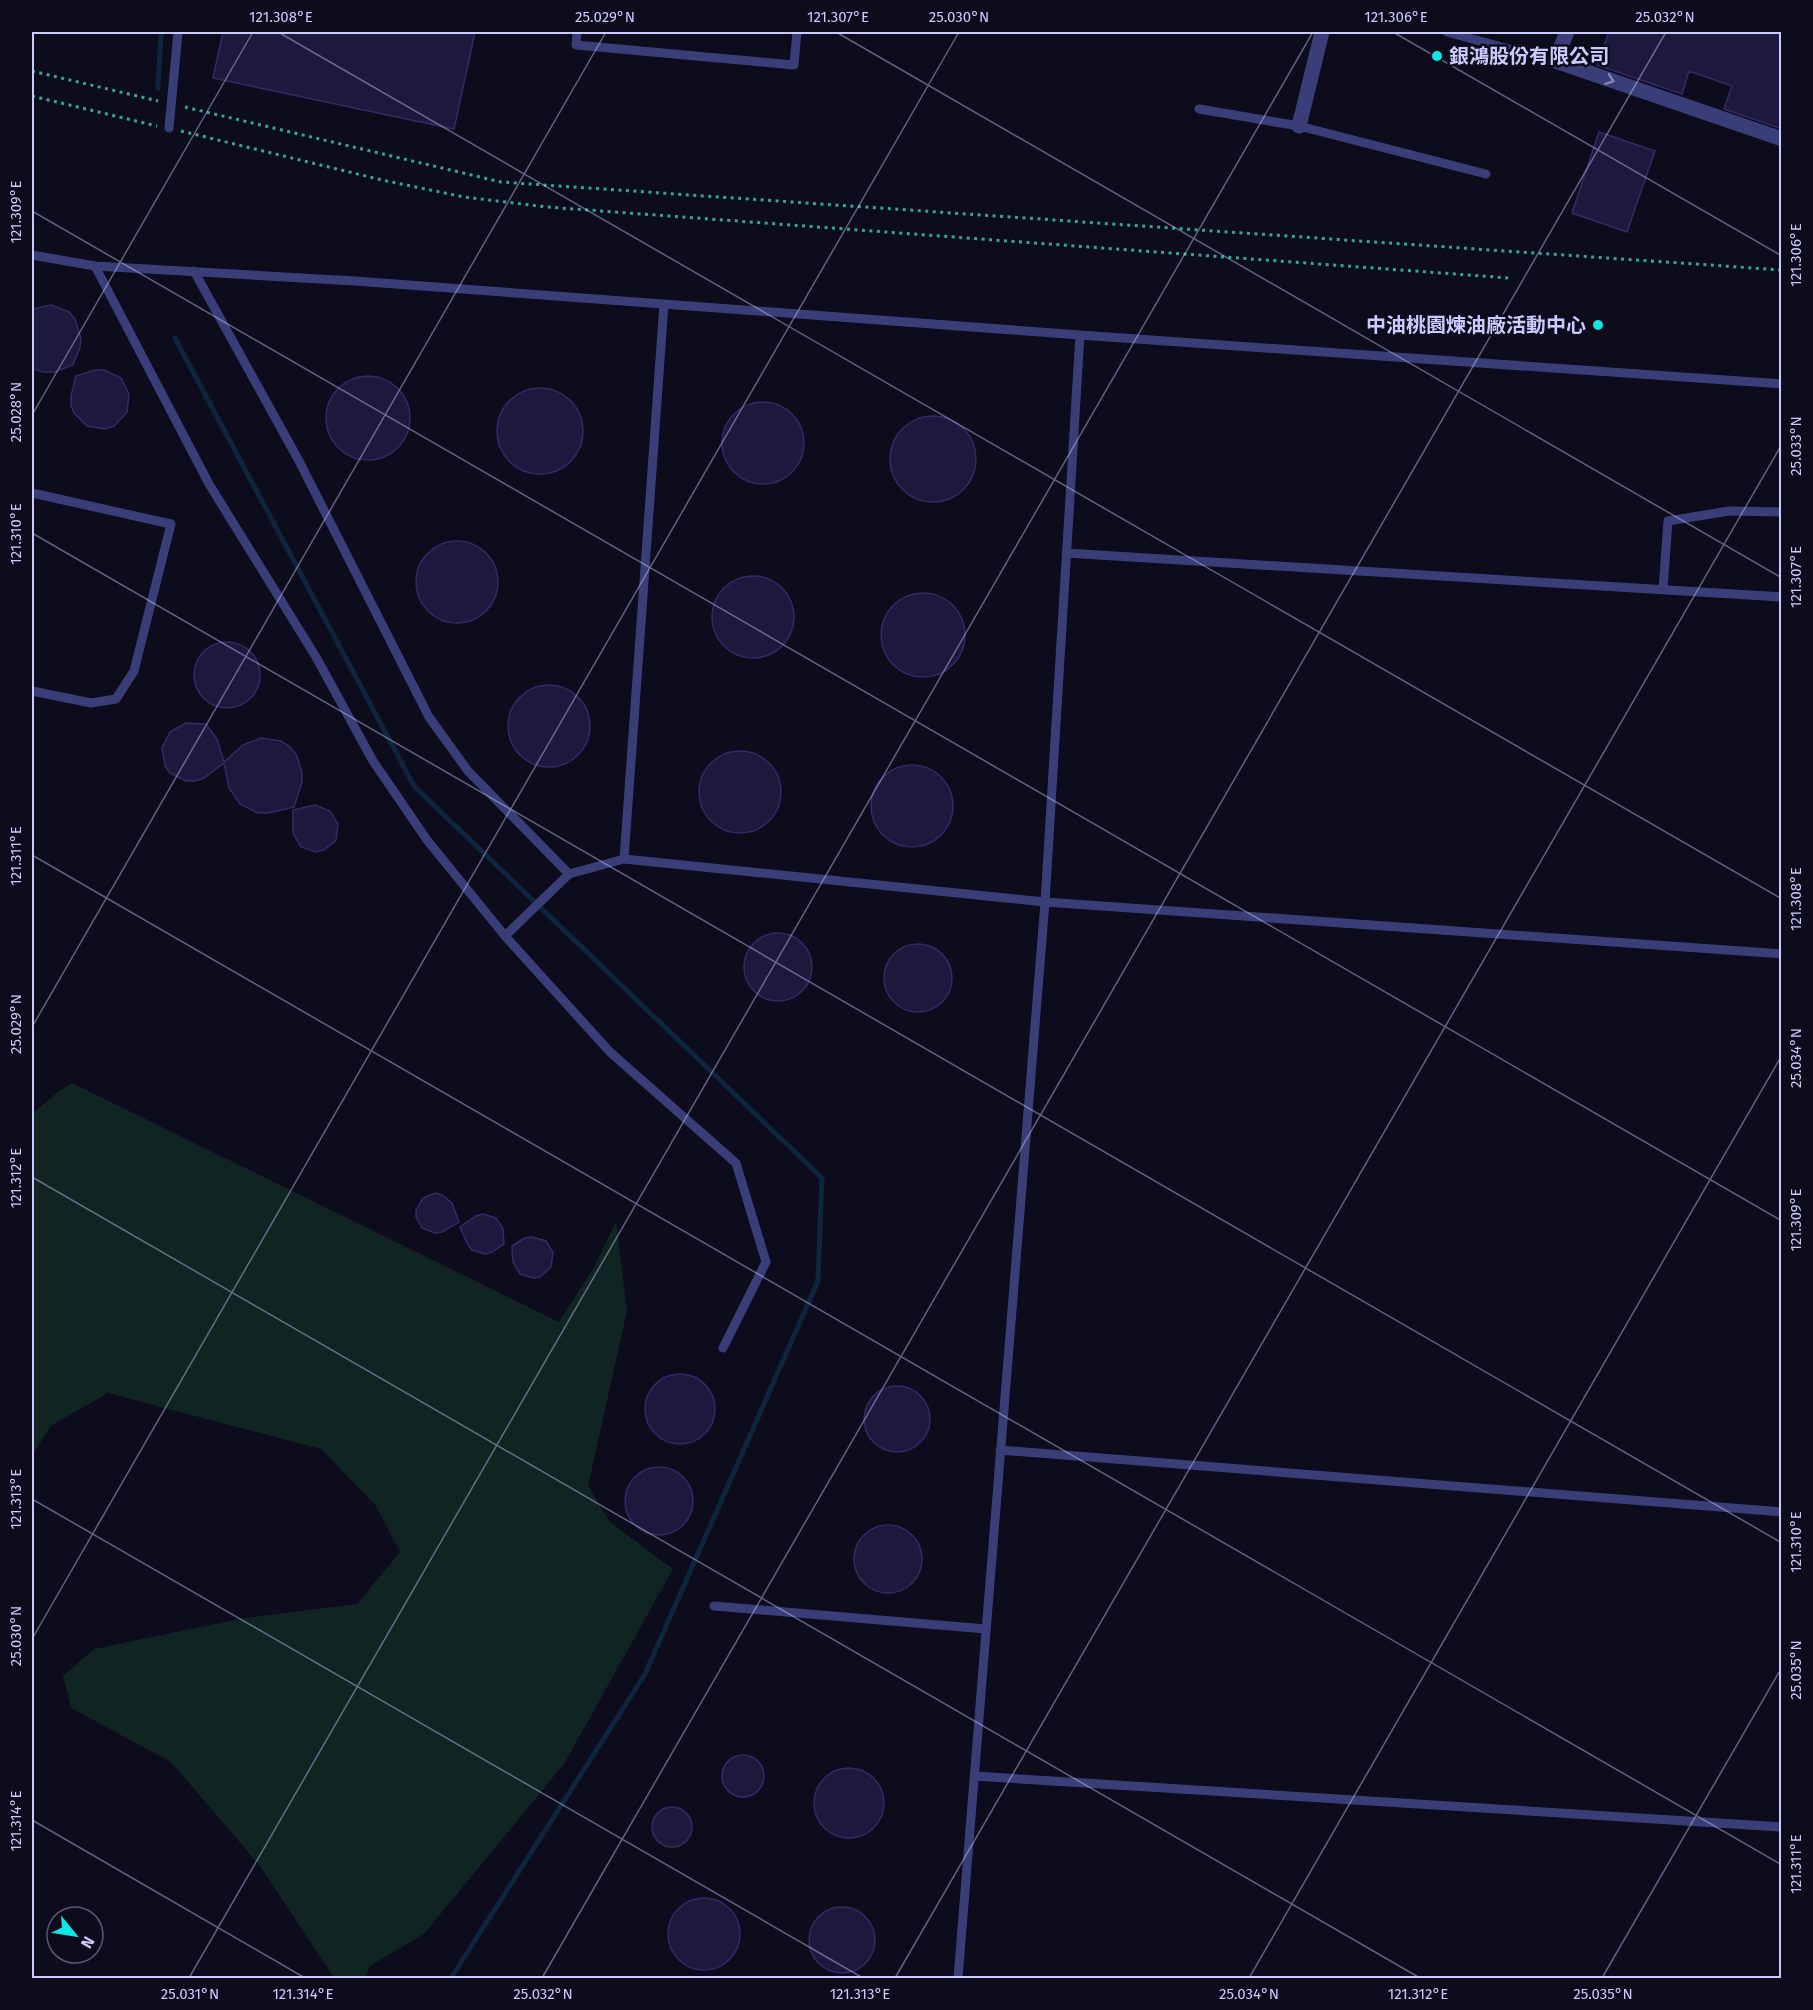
<svg xmlns="http://www.w3.org/2000/svg" width="1813" height="2010" font-family="'Fira Sans','Noto Sans TC',sans-serif">
  <style>
    .green { fill: #102522 }
    .lines { fill: none; stroke-linecap: round; stroke-linejoin: round }
    .stream { stroke: #0e253e; stroke-width: 5 }
    .building { fill: #1c193c; stroke: #312c67; stroke-width: 1.5 }
    .path { stroke: #33a793; stroke-width: 3; stroke-dasharray: 3 4.5; stroke-linecap: butt }
    .lane { stroke: #393e79; stroke-width: 9 }
    .street { stroke: #393e79; stroke-width: 15 }
    .oneway { stroke: #8284ba }
    .ticks { fill: none; stroke: #cacafc; stroke-width: 1.5; stroke-opacity: 0.45 }
    .poi-dot { fill: #0ce6e4; stroke: #0d0c1c; stroke-width: 2 }
    .labels { text-anchor: middle; stroke-width: 5; stroke-linejoin: round; paint-order: stroke }
    .poi-label { font-size: 20px; font-weight: bold; fill: #cacafc; stroke: #0d0c1c; text-anchor: start }
    .neatline { fill: none; stroke: #cacafc; stroke-width: 2 }
    .ticks-label { font-size: 15px; text-anchor: middle; fill: #cacafc }
  </style>
  <rect width="100%" height="100%" fill="#0d0c1c"/>
  <path class="green" d="M72 1083 559 1322 594 1267 616 1222 627 1311 588 1486 610 1522 673 1569 564 1764 424 1934 370 1966 365 1978H334L260 1866 171 1762 71 1708 63 1676 94 1649 239 1619 357 1604 400 1552 376 1506 321 1449 108 1393 52 1425 32 1455V1114L58 1092Z"/>
  <g class="lines">
    <path class="stream" d="M158 88 161 32
      M175 338 414 786 822 1178 818 1281 645 1674 451 1978"/>
  </g>
  <path class="building" d="M223 32H475L454 129 213 78Z
    M1609 32H1782V129L1724 109 1732 86 1689 71 1682 94 1597 65Z
    M1599 132 1655 151 1627 232 1572 213Z
    M51 305 69 312 75 319 81 338 80 347 73 365 54 372H44L32 369V309Z
    M95 370H104L121 378 129 394 127 412 114 426 105 429 87 426 74 413 71 405V396L76 376Z
    M326 418a42 42 0 1 1 84 0a42 42 0 1 1-84 0Z
    M497 431a43 43 0 1 1 86 0a43 43 0 1 1-86 0Z
    M722 443a41 41 0 1 1 82 0a41 41 0 1 1-82 0Z
    M890 459a43 43 0 1 1 86 0a43 43 0 1 1-86 0Z
    M416 582a41 41 0 1 1 82 0a41 41 0 1 1-82 0Z
    M712 617a41 41 0 1 1 82 0a41 41 0 1 1-82 0Z
    M881 635a42 42 0 1 1 84 0a42 42 0 1 1-84 0Z
    M194 675a33 33 0 1 1 66 0a33 33 0 1 1-66 0Z
    M508 726a41 41 0 1 1 82 0a41 41 0 1 1-82 0Z
    M186 723 206 724 217 739 224 762 243 745 261 738 281 741 289 746 296 754 302 772V782L294 807 268 813H258L240 804 229 788 224 763 204 778 195 781H186L170 773 165 766 162 748 170 732Z
    M699 792a41 41 0 1 1 82 0a41 41 0 1 1-82 0Z
    M871 806a41 41 0 1 1 82 0a41 41 0 1 1-82 0Z
    M315 805 330 811 338 824 336 840 324 850 316 852 301 847 293 833V810Z
    M744 967a34 34 0 1 1 68 0a34 34 0 1 1-68 0Z
    M884 978a34 34 0 1 1 68 0a34 34 0 1 1-68 0Z
    M435 1193 442 1195 452 1203 459 1222 442 1232 435 1233 422 1228 416 1217V1210L423 1198Z
    M483 1214 496 1218 503 1229 504 1244 492 1252 485 1254 472 1250 468 1245 460 1227 476 1216Z
    M532 1237 546 1241 553 1253 551 1267 540 1277 534 1278 520 1274 513 1262 512 1246 525 1238Z
    M645 1409a35 35 0 1 1 70 0a35 35 0 1 1-70 0Z
    M864 1419a33 33 0 1 1 66 0a33 33 0 1 1-66 0Z
    M625 1501a34 34 0 1 1 68 0a34 34 0 1 1-68 0Z
    M854 1559a34 34 0 1 1 68 0a34 34 0 1 1-68 0Z
    M722 1776a21 21 0 1 1 42 0a21 21 0 1 1-42 0Z
    M814 1803a35 35 0 1 1 70 0a35 35 0 1 1-70 0Z
    M652 1827a20 20 0 1 1 40 0a20 20 0 1 1-40 0Z
    M668 1934a36 36 0 1 1 72 0a36 36 0 1 1-72 0Z
    M809 1940a33 33 0 1 1 66 0a33 33 0 1 1-66 0Z"/>
  <g class="lines">
    <path class="path" d="M32 71 158 101
      M32 96 157 126
      M185 107 501 182 1782 270
      M181 131 382 180 464 197 547 207 1509 278"/>
    <path class="lane" d="M577 32 576 45 794 65 797 32
      M1447 32 1535 56
      M1199 109 1299 126 1486 174
      M169 128 178 32
      M32 255 95 266 355 281 1080 335 1782 384
      M95 266 209 484 316 657 373 761 427 840 505 936 609 1051 736 1163 766 1262 723 1348
      M194 271 299 461 429 717 468 771 569 874
      M32 493 171 524 134 671 116 699 91 703 32 691
      M1066 553 1782 597
      M1663 589 1668 521 1729 511 1782 512
      M624 859 664 304
      M505 936 569 874 624 859 1045 902 1782 954
      M1000 1450 1782 1512
      M714 1606 986 1629
      M974 1776 1782 1827
      M958 1978 1045 902 1080 335"/>
    <path class="street" d="M1567 32 1555 61 1782 139
      M1299 126 1322 32"/>
  </g>
  <defs><path id="oneway-chevron" d="M-2-3.5L2.5 0L-2 3.5" fill="none" stroke-width="1.6" stroke-linecap="round" stroke-linejoin="round" transform="scale(1.5)"/></defs>
  <use class="oneway" href="#oneway-chevron" transform="translate(1610 80) rotate(19)"/>
  <path class="ticks" d="M278 32 1782 899M836 32 1782 578M1393 32 1782 256M32 211 1782 1221M32 415 253 32M32 533 1782 1543M32 855 1782 1865M32 1027 606 32M32 1177 1420 1978M32 1499 863 1978M32 1639 959 32M32 1820 305 1978M189 1978 1313 32M542 1978 1666 32M895 1978 1782 444M1249 1978 1782 1055M1602 1978 1782 1667"/>
  <g class="poi-dot">
    <circle cx="1437" cy="56" r="6"/>
    <circle cx="1598" cy="325" r="6"/>
  </g>
  <g class="labels">
    <g class="poi-label">
      <text x="1449" y="63">銀鴻股份有限公司</text>
      <text x="1586" y="332" text-anchor="end">中油桃園煉油廠活動中心</text>
    </g>
  </g>
  <rect width="1813" height="2010" fill="none" stroke="#0d0c1c" stroke-width="66"/>
  <g transform="translate(75 1935) rotate(120)"><circle r="28" fill="#0d0c1c" stroke="#595876" stroke-width="1.5"/>
  <path d="M0-4.5L10 22L0 15L-10 22Z" fill="#0ce6e4"/>
  <text y="-9" font-size="16" font-weight="bold" text-anchor="middle" fill="#cacafc">N</text>
  </g>
  <rect x="33" y="33" width="1747" height="1944" class="neatline"/>
  <g class="ticks-label">
    <text x="281" y="22">121.308°E</text>
    <text x="605" y="22">25.029°N</text>
    <text x="838" y="22">121.307°E</text>
    <text x="959" y="22">25.030°N</text>
    <text x="1396" y="22">121.306°E</text>
    <text x="1665" y="22">25.032°N</text>
    <text transform="translate(16 212) rotate(-90)" y="5">121.309°E</text>
    <text transform="translate(1796 255) rotate(-90)" y="5">121.306°E</text>
    <text transform="translate(16 412) rotate(-90)" y="5">25.028°N</text>
    <text transform="translate(1796 446) rotate(-90)" y="5">25.033°N</text>
    <text transform="translate(16 534) rotate(-90)" y="5">121.310°E</text>
    <text transform="translate(1796 577) rotate(-90)" y="5">121.307°E</text>
    <text transform="translate(16 856) rotate(-90)" y="5">121.311°E</text>
    <text transform="translate(1796 899) rotate(-90)" y="5">121.308°E</text>
    <text transform="translate(16 1024) rotate(-90)" y="5">25.029°N</text>
    <text transform="translate(1796 1058) rotate(-90)" y="5">25.034°N</text>
    <text transform="translate(16 1178) rotate(-90)" y="5">121.312°E</text>
    <text transform="translate(1796 1220) rotate(-90)" y="5">121.309°E</text>
    <text transform="translate(16 1499) rotate(-90)" y="5">121.313°E</text>
    <text transform="translate(1796 1542) rotate(-90)" y="5">121.310°E</text>
    <text transform="translate(16 1636) rotate(-90)" y="5">25.030°N</text>
    <text transform="translate(1796 1670) rotate(-90)" y="5">25.035°N</text>
    <text transform="translate(16 1821) rotate(-90)" y="5">121.314°E</text>
    <text transform="translate(1796 1864) rotate(-90)" y="5">121.311°E</text>
    <text x="190" y="1999">25.031°N</text>
    <text x="303" y="1999">121.314°E</text>
    <text x="543" y="1999">25.032°N</text>
    <text x="860" y="1999">121.313°E</text>
    <text x="1249" y="1999">25.034°N</text>
    <text x="1418" y="1999">121.312°E</text>
    <text x="1603" y="1999">25.035°N</text>
  </g>
</svg>
